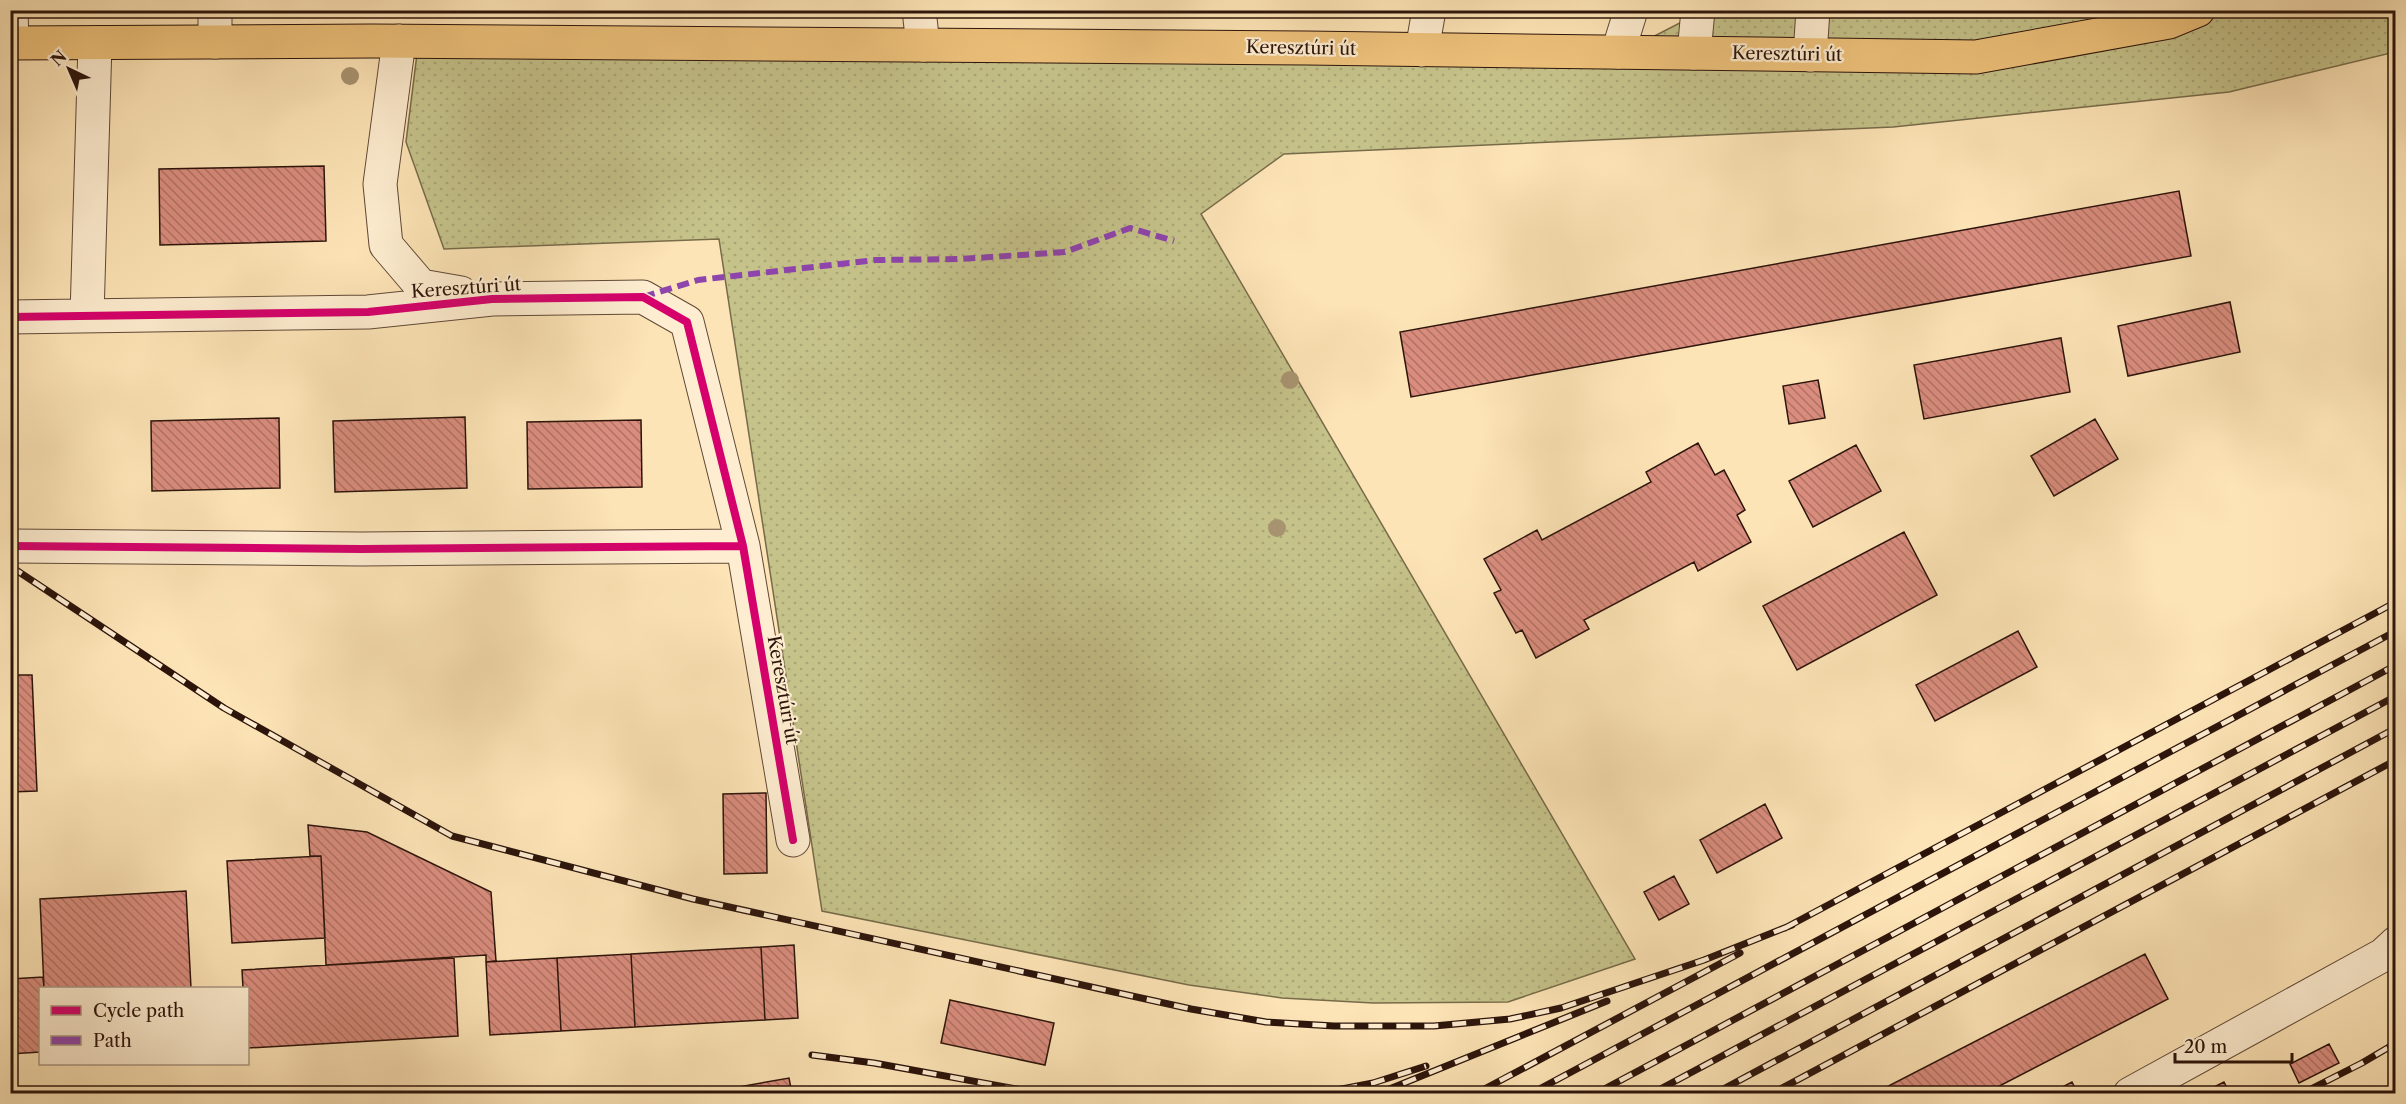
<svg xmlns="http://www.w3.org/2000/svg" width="2406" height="1104" font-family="'Libre Caslon Text',serif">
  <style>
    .grass { fill: url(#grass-dots); stroke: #786b4a; stroke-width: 1.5 }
    .building { fill: url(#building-back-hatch); stroke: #2c140b; stroke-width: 1.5 }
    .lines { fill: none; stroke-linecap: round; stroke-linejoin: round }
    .minor-casing { stroke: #604836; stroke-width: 35 }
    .major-casing { stroke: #2c140b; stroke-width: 35 }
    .minor { stroke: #feedd0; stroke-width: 33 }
    .major { stroke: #eec27b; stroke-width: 33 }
    .rail-casing { stroke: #2c140b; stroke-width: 7 }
    .rail { stroke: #feedd0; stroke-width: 4.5; stroke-dasharray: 14; stroke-linecap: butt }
    .quiet { stroke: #8e44ad; stroke-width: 6; stroke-dasharray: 12 6; stroke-linecap: butt }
    .cycleway-casing { stroke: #feedd0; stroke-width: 11 }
    .cycleway { stroke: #d6006c; stroke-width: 8 }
    .tree { fill: #a89370 }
    .labels { text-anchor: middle; stroke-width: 4.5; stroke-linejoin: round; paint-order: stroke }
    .street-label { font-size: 18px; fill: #2c140b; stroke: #feedd0 }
  </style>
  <defs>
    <pattern id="grass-dots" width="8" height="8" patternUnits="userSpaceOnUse" patternTransform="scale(1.5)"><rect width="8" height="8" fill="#c5c28a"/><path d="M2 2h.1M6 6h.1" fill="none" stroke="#a9a676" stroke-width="1.8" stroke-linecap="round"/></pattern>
    <pattern id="building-back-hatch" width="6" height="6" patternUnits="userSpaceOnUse" patternTransform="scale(1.5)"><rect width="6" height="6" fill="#da8d7e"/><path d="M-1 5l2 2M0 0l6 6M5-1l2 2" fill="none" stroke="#b17265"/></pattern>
  </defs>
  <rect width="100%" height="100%" fill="#fde4b6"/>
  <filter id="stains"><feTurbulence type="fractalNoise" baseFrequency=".00333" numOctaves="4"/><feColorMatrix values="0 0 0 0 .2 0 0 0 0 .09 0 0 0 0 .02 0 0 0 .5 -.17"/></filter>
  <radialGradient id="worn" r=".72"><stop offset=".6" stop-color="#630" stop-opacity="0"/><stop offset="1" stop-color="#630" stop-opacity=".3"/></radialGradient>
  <path class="grass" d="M1703 11H2395V52L2229 92 1893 127 1284 154 1201 214 1635 959 1508 1002 1373 1003 1282 998 1189 985 822 911 719 239 444 249 406 142 418 46 1641 43Z"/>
  <path class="building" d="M324 166 326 241 160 245 159 169Z
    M2179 191 2191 256 1411 397 1400 332Z
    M2230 302 2240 352 2128 376 2118 326Z
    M2061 338 2070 392 1924 419 1914 365Z
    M1818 380 1825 418 1789 424 1783 386Z
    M465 417 467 488 335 492 333 421Z
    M279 418 280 488 152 491 151 421Z
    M2095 419 2118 459 2054 496 2031 456Z
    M641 420 642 487 528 489 527 422Z
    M1698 443 1715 475 1724 470 1745 510 1737 515 1751 542 1698 571 1694 562 1584 620 1589 629 1536 658 1522 630 1516 633 1494 593 1501 590 1484 559 1537 530 1542 540 1651 482 1646 472Z
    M1856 445 1881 491 1813 527 1789 481Z
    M1904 532 1937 595 1797 670 1763 606Z
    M2018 631 2037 667 1935 721 1916 685Z
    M10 675H32L37 791 10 792Z
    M766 793 767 873 724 874 723 794Z
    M1765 804 1782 838 1717 873 1700 840Z
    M308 825 367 832 491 892 496 961 486 962V955L326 965 321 856H310Z
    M321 856 325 938 232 943 227 861Z
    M1674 876 1689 904 1659 920 1644 892Z
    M186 891 191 988H44L40 899Z
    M794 945 798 1018 765 1020 761 947Z
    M761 947 765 1020 635 1027 631 954Z
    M631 954 635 1027 561 1031 557 958Z
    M2145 954 2168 999 1984 1094H1873Z
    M454 958 458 1036 248 1048V988H243L242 970Z
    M557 958 561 1031 490 1035 486 962Z
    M43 977 44 988H40V1052L10 1054V979Z
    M950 1000 1054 1023 1045 1065 941 1043Z
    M2329 1044 2339 1063 2299 1083 2290 1064Z
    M789 1078 792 1094H699Z
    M2072 1082 2078 1094H2049Z
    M2224 1082 2230 1094H2200Z"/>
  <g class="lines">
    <defs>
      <path id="minor" d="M11 10 12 43
        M919 10 923 45
        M399 41 380 184 386 245 421 286 461 293
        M215 42V10
        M1422 50 1429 10
        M1618 52 1631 10
        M1694 53 1698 10
        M1810 55 1813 10
        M87 316 95 43
        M10 317 368 312 492 299 643 297 687 322 743 546 793 840
        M10 546 361 549 743 546
        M2130 1094 2383 955 2396 943"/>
      <path id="major" d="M10 43 372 41 1307 48 1976 57 2169 22 2198 10"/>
    </defs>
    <use href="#minor" class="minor-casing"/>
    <use href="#major" class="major-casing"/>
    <use href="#minor" class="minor"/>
    <use href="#major" class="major"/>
    <defs>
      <path id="rail" d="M10 566 224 708 452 836 693 899 1191 1009 1266 1022 1334 1026H1434L1510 1019 1561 1008 1704 960 1792 925
        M1785 928 2396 602
        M812 1055 874 1063 1044 1094
        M1316 1094 1373 1083 1426 1066
        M1377 1094 1607 1001
        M1475 1094 1740 953
        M1530 1094 2396 631
        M1595 1094 2396 665
        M1651 1094 2396 696
        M1714 1094 2396 728
        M1771 1094 2396 760
        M2301 1094 2362 1063 2396 1043"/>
    </defs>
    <use href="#rail" class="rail-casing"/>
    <use href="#rail" class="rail"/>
    <path class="quiet" d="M643 297 698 280 876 260 961 259 1065 252 1130 228 1174 241"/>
    <defs>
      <path id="cycleway" d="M10 317 368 312 492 299 643 297 687 322 743 546 793 840
        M10 546 361 549 743 546"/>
    </defs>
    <use href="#cycleway" class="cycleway-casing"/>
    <use href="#cycleway" class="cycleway"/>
  </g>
  <g class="tree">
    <circle cx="350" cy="76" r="9"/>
    <circle cx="1290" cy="380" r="9"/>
    <circle cx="1277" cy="528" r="9"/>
  </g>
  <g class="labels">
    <g class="street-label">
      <text transform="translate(1301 48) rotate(1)" y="6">Keresztúri út</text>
      <text transform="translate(1787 54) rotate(1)" y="6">Keresztúri út</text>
      <text transform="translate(466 288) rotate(-4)" y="6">Keresztúri út</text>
      <text transform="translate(783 690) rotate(80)" y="6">Keresztúri út</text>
    </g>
  </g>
  <rect width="2406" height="1104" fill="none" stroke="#fde4b6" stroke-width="36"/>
  <rect x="12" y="12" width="2382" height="1080" fill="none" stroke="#2c140b" stroke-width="3"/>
  <rect x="18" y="18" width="2370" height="1068" fill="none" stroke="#2c140b" stroke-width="1.5"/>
  <rect x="39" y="987" width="210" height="78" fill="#feedd0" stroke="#aa9681" stroke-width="1.5"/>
  <rect x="51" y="1006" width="30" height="9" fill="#d6006c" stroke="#aa9681" stroke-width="1.5"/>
  <text x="93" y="1017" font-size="18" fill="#2c140b">Cycle path</text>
  <rect x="51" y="1036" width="30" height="9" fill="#8e44ad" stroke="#aa9681" stroke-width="1.5"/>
  <text x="93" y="1047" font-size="18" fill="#2c140b">Path</text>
  <g transform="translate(69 69) rotate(316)" stroke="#feedd0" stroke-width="4.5" paint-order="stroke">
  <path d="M0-4.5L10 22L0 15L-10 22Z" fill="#2c140b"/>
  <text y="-9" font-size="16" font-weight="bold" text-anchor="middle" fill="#2c140b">N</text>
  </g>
  <path d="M2175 1053v9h117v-9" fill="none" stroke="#2c140b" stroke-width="3"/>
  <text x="2184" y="1053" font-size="18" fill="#2c140b" stroke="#feedd0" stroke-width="4.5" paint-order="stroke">20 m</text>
  <rect width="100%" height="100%" filter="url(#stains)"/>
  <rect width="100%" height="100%" fill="url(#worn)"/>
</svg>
